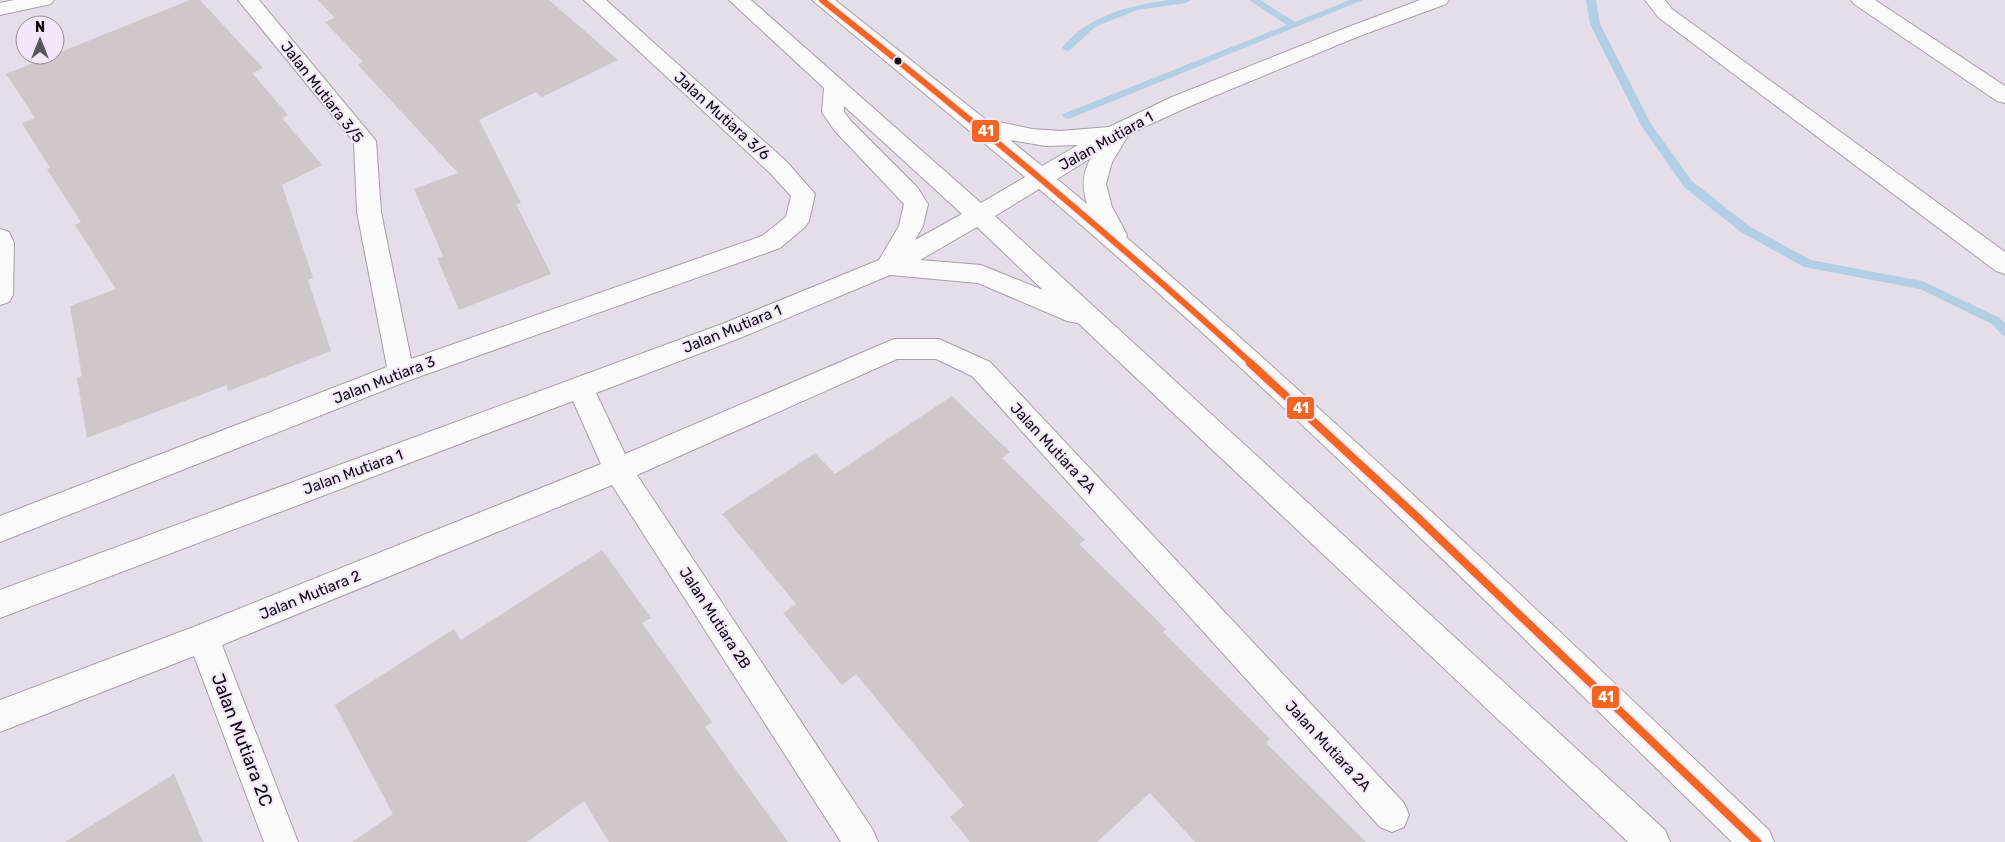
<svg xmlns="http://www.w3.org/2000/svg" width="2005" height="842" font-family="Rubik,sans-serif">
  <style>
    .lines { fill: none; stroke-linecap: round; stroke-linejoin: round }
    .stream { fill: #b3cfe6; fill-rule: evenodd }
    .building { fill: #cfc7ca }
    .minor-casing { stroke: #a6a0a8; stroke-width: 2 }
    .minor { fill: #fbfafb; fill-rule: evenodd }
    .bus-1-far1-casing { stroke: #f4e6f9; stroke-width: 9 }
    .bus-1-casing { stroke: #f4e6f9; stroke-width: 12 }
    .bus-1-far1 { stroke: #f26522; stroke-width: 6 }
    .bus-1 { stroke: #f26522; stroke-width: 8 }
    .bus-dot { fill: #0e0a10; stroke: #f4e6f9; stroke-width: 2 }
    .labels { text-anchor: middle; stroke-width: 4; stroke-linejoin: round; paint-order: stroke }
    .street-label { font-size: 15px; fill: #0e0a10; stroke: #f4e6f9 }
    .near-street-label { font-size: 18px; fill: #0e0a10; stroke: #f4e6f9 }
    .line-badge { stroke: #f4e6f9; stroke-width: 2 }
    .badge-label { font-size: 14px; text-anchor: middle; font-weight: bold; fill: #fff }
  </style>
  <rect width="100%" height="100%" fill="#e5dde7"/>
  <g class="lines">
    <path class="stream" d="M1168 0H1191L1186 3 1137 10 1095 27 1070 50 1067 51 1062 48C1088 15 1129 6 1168 0Z
      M1249 0H1260L1295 22 1350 0H1363L1071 118 1067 119 1062 116 1063 114 1287 25Z
      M1586 0H1596L1600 24 1651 124 1692 181 1749 226 1811 260 1922 281 2000 318 2005 323V336L2001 334 1992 324 1920 289 1804 267 1741 232 1684 187 1641 125 1590 24Z"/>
  </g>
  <path class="building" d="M190 0H200L263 68 252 73 288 115 282 118 322 165 282 185 313 278 308 280 331 351 228 391 227 385 87 438 77 378 82 376 70 306 116 289 75 225 81 222 47 169 50 168 22 123 35 118 6 74Z
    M318 0H549L618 60 542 97 536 92 479 120 521 203 516 204 551 274 459 310 437 258 443 256 414 189 458 173 358 65 363 62 325 22 335 18Z
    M952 396 1010 452 1002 458 1085 540 1079 544 1166 629 1163 632 1270 739 1266 743 1366 842H1195L1150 793 1097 842H970L950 817 964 805 856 674 842 685 783 613 796 604 722 514 815 453 835 474Z
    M602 550 651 618 642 623 712 722 705 727 788 842H609L584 801 527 842H352L393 814 335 705 454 629 461 640Z
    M174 774 203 842H65Z"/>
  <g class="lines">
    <defs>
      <path id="minor" d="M14 0H54L51 4 0 15V3Z
        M238 0H259L376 141 381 212 411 359 762 236 786 217 791 196 770 173 584 0H606L786 161 815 194 809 221 805 227 780 248 410 380 0 542V516L387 367 357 212 354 142Z
        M729 0H751L981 203 1025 177 812 0H835L985 119 1032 129 1060 131 1109 127 1172 97 1343 29 1420 0H1449L1446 4 1357 37 1188 107 1129 134 1112 162 1106 184 1112 207 1127 235 1126 237C1346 428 1558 629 1769 830L1774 842H1732C1505 621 1281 394 1039 189L995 216 1665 830 1670 842H1628L1078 323 1067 321 978 283 890 275 740 338 596 393 625 454 894 339H939L990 362 1404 803 1409 815 1404 827 1392 832 1380 827 972 376 936 359H897L637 475 873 830 878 842H841L612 485 222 645 298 842H264L194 656 0 732V700L196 626 601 464 573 401 0 618V590L722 324 879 260 899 226 904 204 834 130 822 112 824 88ZM844 106 962 214 915 240 923 226 928 204 917 187 850 120 844 112ZM1010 140 1046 146 1078 145 1042 166ZM1091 158C1082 173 1082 188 1087 204L1057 179ZM977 227 1043 290 981 265 920 260Z
        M1645 0H1665L1672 9 2005 252V274L1996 271 1658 17Z
        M1851 0H1875L2005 86V103L1997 101 1854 4Z
        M0 229 9 232 14 243 13 295 9 302 0 305Z"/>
    </defs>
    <use href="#minor" class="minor-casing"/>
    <use href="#minor" class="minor"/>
    <defs>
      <path id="bus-1-far1" d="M822 0C969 117 1113 237 1252 364"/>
      <path id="bus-1" d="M1250 363 1416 516 1757 842"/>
    </defs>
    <use href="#bus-1-far1" class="bus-1-far1-casing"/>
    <use href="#bus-1" class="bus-1-casing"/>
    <use href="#bus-1-far1" class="bus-1-far1"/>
    <use href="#bus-1" class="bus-1"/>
  </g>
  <circle class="bus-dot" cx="898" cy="61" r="4.5"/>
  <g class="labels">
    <g class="street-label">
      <text transform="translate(322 92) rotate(52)" y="5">Jalan Mutiara 3/5</text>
      <text transform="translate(722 116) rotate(42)" y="5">Jalan Mutiara 3/6</text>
      <text transform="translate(1106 141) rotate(-29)" y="5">Jalan Mutiara 1</text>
      <text transform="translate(732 329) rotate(-22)" y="5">Jalan Mutiara 1</text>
      <text transform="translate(384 380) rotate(-21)" y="5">Jalan Mutiara 3</text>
      <text transform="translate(1053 448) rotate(47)" y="5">Jalan Mutiara 2A</text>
      <text transform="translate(353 472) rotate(-20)" y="5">Jalan Mutiara 1</text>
      <text transform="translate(310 595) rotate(-22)" y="5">Jalan Mutiara 2</text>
      <text transform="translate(715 618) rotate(57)" y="5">Jalan Mutiara 2B</text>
      <text transform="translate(1328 746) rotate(47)" y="5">Jalan Mutiara 2A</text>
    </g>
    <g class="near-street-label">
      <text transform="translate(242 740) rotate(69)" y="6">Jalan Mutiara 2C</text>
    </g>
  </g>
  <g class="line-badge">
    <rect x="971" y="119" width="29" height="24" rx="5" fill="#f26522"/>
    <rect x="1286" y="396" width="29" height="24" rx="5" fill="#f26522"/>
    <rect x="1591" y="685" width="29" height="24" rx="5" fill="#f26522"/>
  </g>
  <g class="badge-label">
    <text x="986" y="136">41</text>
    <text x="1301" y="413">41</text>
    <text x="1606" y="702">41</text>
  </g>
  <g transform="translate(40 40)"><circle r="24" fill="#f4e6f9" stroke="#988e9c"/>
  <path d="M0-4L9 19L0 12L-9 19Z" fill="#59545b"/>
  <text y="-8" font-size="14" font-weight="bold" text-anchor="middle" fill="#0e0a10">N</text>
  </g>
</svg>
